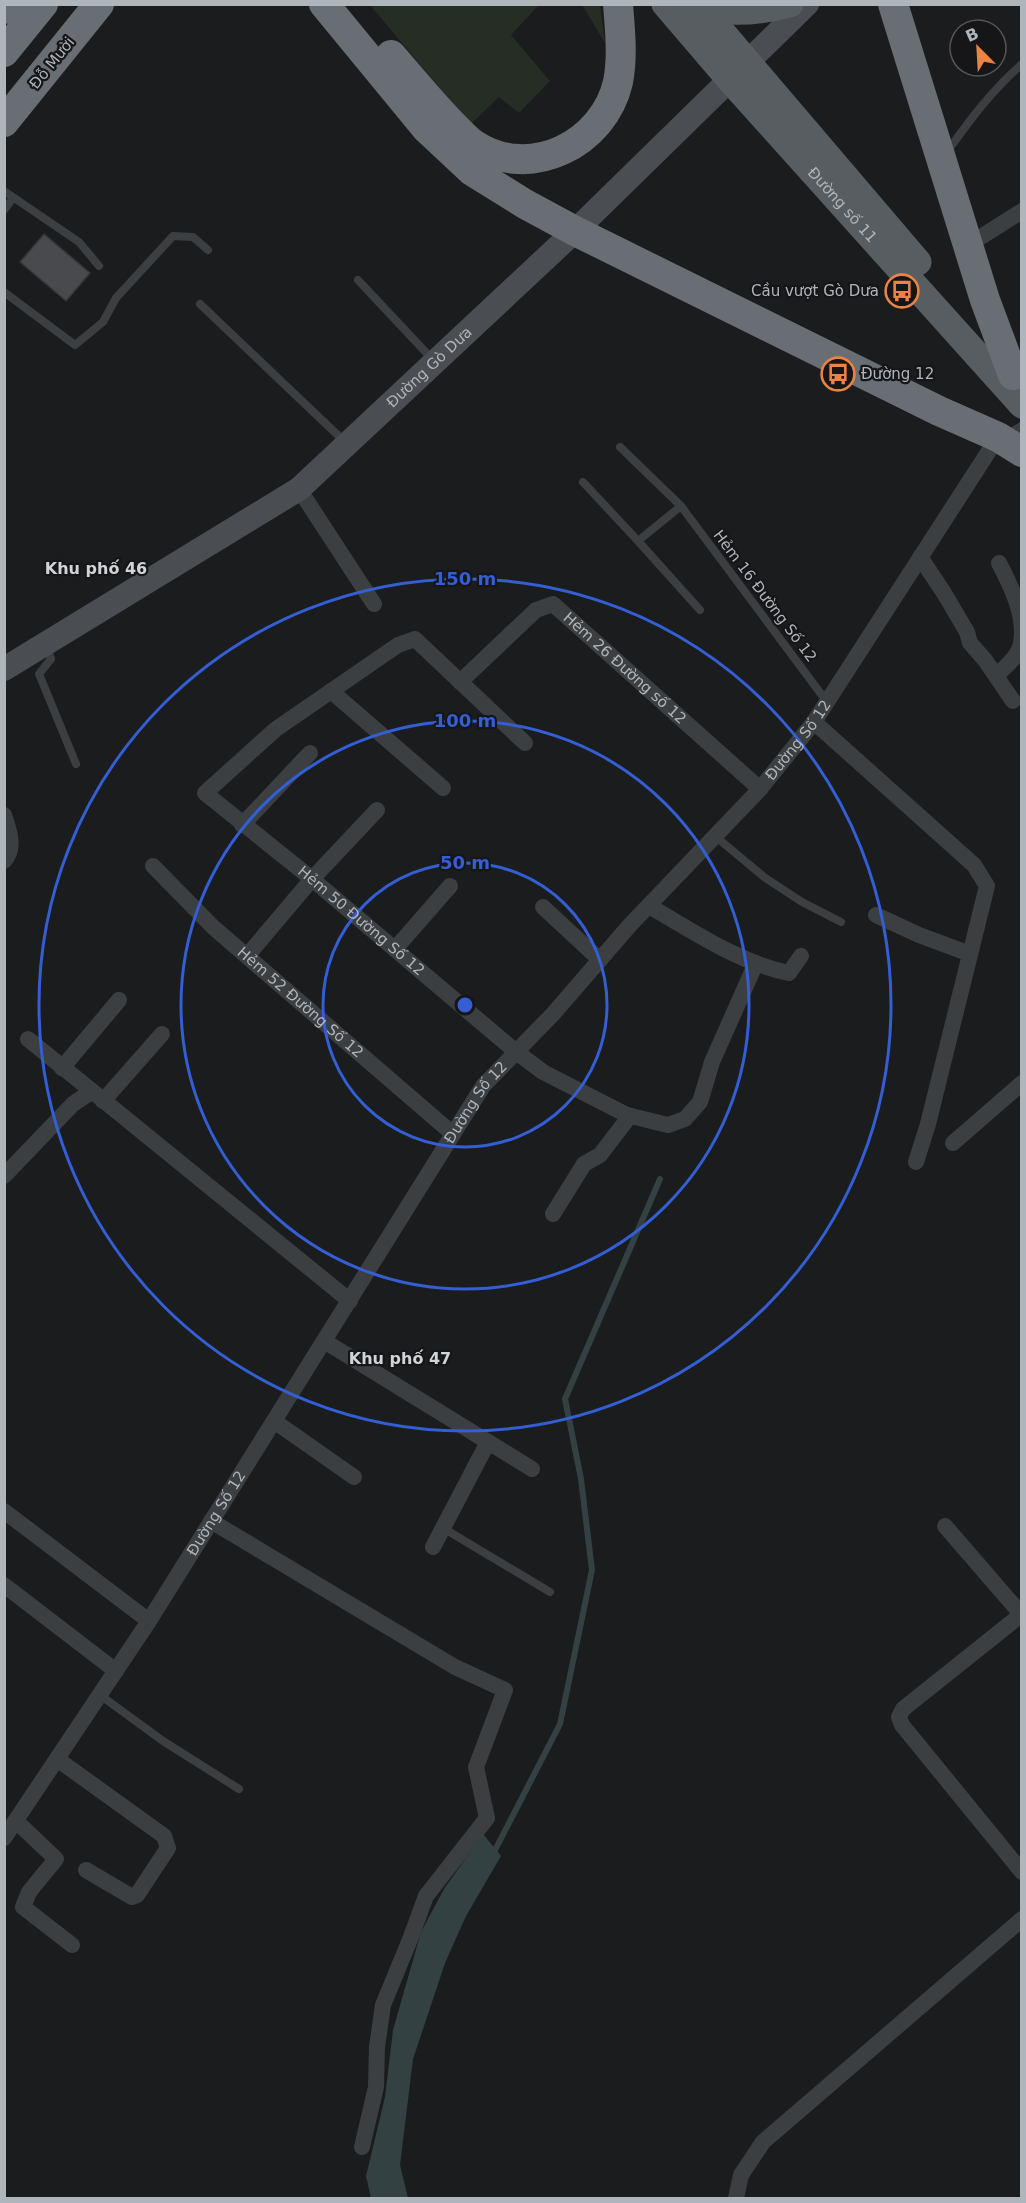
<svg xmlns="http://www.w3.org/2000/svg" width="1026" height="2203" font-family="'DejaVu Sans',sans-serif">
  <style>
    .green { fill: #262d25 }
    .water { fill: #334143 }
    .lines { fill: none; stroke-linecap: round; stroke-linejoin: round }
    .stream { stroke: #334143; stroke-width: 6 }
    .building { fill: #484a4d; stroke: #353639; stroke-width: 1.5 }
    .lane { stroke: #3c3f42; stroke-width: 8 }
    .street { stroke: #3c3f42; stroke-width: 16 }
    .secondary { stroke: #4a4e52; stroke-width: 24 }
    .primary { stroke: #585d61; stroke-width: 27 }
    .highway { stroke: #686e73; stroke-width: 30 }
    .ring { fill: none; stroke: #335ed4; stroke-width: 3 }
    .labels { text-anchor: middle; stroke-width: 4.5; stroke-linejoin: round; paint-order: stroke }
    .street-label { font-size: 15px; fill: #aeb6bc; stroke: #161618 }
    .poi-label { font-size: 15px; fill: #aeb6bc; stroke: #161618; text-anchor: end }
    .neighbourhood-label { font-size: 16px; font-weight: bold; fill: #cfd4d8; stroke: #161618 }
    .centre { fill: #335ed4; stroke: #161618; stroke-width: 3 }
    .ring-label { font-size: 18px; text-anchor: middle; font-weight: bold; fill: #335ed4; stroke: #161618; stroke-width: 4.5; stroke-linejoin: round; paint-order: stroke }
  </style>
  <rect width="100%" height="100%" fill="#1b1c1d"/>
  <path class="green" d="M370 5H539L511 35 550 81 519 113 499 97 472 123 458 110Z
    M582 5H600L605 43 584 8Z"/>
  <path class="water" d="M483 1834 501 1856 466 1916 445 1963 413 2059 400 2165 408 2198H371L366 2176 385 2097 393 2030 421 1932 444 1889Z"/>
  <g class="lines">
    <path class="stream" d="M492 1856 560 1724 592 1570 581 1479 565 1399 660 1179"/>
  </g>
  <path class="building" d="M44 234 90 273 66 301 20 262Z"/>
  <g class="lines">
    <path class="lane" d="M947 152C969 121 992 90 1022 64
      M4 191 79 242 99 266
      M4 210 13 198
      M358 280 434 361
      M4 292 75 345 103 322 116 298 173 236 193 237 208 250
      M200 304 345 442
      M620 447 681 506
      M583 482 638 541
      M700 610 638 541 681 506 827 702
      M46 644 51 659 39 674 76 764
      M715 836 764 877 802 902 841 922
      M443 1528 550 1592
      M100 1695 163 1741 239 1789"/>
    <g class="street">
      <path d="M968 245 1022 211"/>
      <path d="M299 489 374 604"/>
      <path d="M920 557 944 593 967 632 970 643 985 660 1013 701"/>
      <path d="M996 676C1005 667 1019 656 1021 643 1026 616 1011 586 999 563"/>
      <path id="s1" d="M460 682 536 610 553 604 760 789"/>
      <path d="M331 691 443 788"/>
      <path d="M814 722 974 865 987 886 928 1124 916 1162"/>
      <path id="s2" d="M525 743 415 639 398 645 276 729 205 793 312 879 515 1051 543 1072 627 1115 668 1125 685 1119 700 1102 712 1062 756 963"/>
      <path d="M4 815C9 830 16 848 4 861"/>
      <path d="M242 825 310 753"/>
      <path id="s3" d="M153 866 213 927 453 1134"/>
      <path d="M649 906C693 931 739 963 789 973L801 956"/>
      <path d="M543 907 600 960"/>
      <path d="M876 915 919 935 970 954"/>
      <path d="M395 949 450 886"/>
      <path d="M247 956 312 879 377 810"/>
      <path d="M28 1039 350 1301"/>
      <path d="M62 1068 119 1000"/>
      <path d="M103 1101 162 1034"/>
      <path d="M953 1143 1022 1083"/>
      <path d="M4 1176 73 1104 91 1092"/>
      <path d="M553 1214 584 1164 600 1155 626 1121 627 1115"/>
      <path d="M324 1341 532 1469"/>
      <path d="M274 1421 354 1477"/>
      <path d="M4 1511 149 1621"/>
      <path d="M211 1521 455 1667 505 1690 476 1767 487 1818 426 1896 411 1937 383 2005 377 2047 376 2087 362 2147"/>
      <path d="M945 1526 1022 1615"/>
      <path d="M433 1547 488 1442"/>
      <path d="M4 1585 116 1671"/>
      <path d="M1022 1614 903 1709 899 1717 902 1725 1022 1872"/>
      <path d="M57 1759 164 1836 168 1848 137 1895 132 1897 86 1870"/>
      <path d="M16 1821 56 1859 29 1892 23 1907 72 1945"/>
      <path id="s4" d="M4 1838 149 1621 483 1086 553 1014 630 925 760 789 814 722 998 437 1012 436 1022 430"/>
      <path d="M736 2198 741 2175 763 2142 1022 1919"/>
    </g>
    <path class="secondary" id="s5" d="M4 669 299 489 575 231 807 4"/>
    <g class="primary">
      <path id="s6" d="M665 4 730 80 1022 405"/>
      <path d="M698 4 918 262"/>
      <path d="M702 8C733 14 760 12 790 4"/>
    </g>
    <path class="highway" d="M324 4 426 128 472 171 525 204 575 231 939 411 998 437 1022 452
      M893 4 985 300 1013 375
      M4 9 8 4
      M4 52 43 4
      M391 55C414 81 436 109 461 133 465 137 470 142 475 145 530 181 604 144 618 82 623 56 620 30 618 4
      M4 122 99 4"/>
  </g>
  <g class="ring">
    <circle cx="465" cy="1005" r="142"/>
    <circle cx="465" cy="1005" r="284"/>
    <circle cx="465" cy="1005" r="426"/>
  </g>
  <defs>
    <symbol id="bus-ring" viewBox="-11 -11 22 22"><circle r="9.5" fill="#161618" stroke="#eb8345" stroke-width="1.5"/><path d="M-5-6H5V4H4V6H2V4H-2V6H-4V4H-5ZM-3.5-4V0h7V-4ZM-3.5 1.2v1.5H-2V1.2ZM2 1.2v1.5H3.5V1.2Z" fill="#eb8345"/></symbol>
  </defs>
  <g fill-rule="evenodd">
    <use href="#bus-ring" x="883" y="272" width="38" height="38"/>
    <use href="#bus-ring" x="819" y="355" width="38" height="38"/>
  </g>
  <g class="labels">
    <g class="street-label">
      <text transform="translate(52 63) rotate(-51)" y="5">Đỗ Mười</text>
      <text dy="5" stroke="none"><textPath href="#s6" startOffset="268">Đường số 11</textPath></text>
      <text dy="5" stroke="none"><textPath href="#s5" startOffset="524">Đường Gò Dưa</textPath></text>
      <text transform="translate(765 596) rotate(53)" y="5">Hẻm 16 Đường Số 12</text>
      <text dy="5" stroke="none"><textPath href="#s1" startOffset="219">Hẻm 26 Đường số 12</textPath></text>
      <text dy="5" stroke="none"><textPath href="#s4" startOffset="1360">Đường Số 12</textPath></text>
      <text dy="5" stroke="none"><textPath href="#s2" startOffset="615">Hẻm 50 Đường Số 12</textPath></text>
      <text dy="5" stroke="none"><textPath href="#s3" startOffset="201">Hẻm 52 Đường Số 12</textPath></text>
      <text dy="5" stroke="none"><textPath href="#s4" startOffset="874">Đường Số 12</textPath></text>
      <text dy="5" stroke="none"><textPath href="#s4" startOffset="388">Đường Số 12</textPath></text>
    </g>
    <g class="poi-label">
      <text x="879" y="296">Cầu vượt Gò Dưa</text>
      <text x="861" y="379" text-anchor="start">Đường 12</text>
    </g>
    <g class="neighbourhood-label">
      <text x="96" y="574">Khu phố 46</text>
      <text x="400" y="1364">Khu phố 47</text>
    </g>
  </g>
  <circle cx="465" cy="1005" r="9" class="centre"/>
  <g class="ring-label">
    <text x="465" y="585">150 m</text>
    <text x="465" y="727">100 m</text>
    <text x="465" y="869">50 m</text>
  </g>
  <rect width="1026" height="2203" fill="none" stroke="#aeb6bc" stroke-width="12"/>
  <g transform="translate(978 48) rotate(336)"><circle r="28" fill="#161618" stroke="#53565a" stroke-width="1.5"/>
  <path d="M0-4.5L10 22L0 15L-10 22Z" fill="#eb8345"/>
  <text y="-9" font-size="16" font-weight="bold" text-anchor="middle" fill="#aeb6bc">B</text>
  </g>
</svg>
